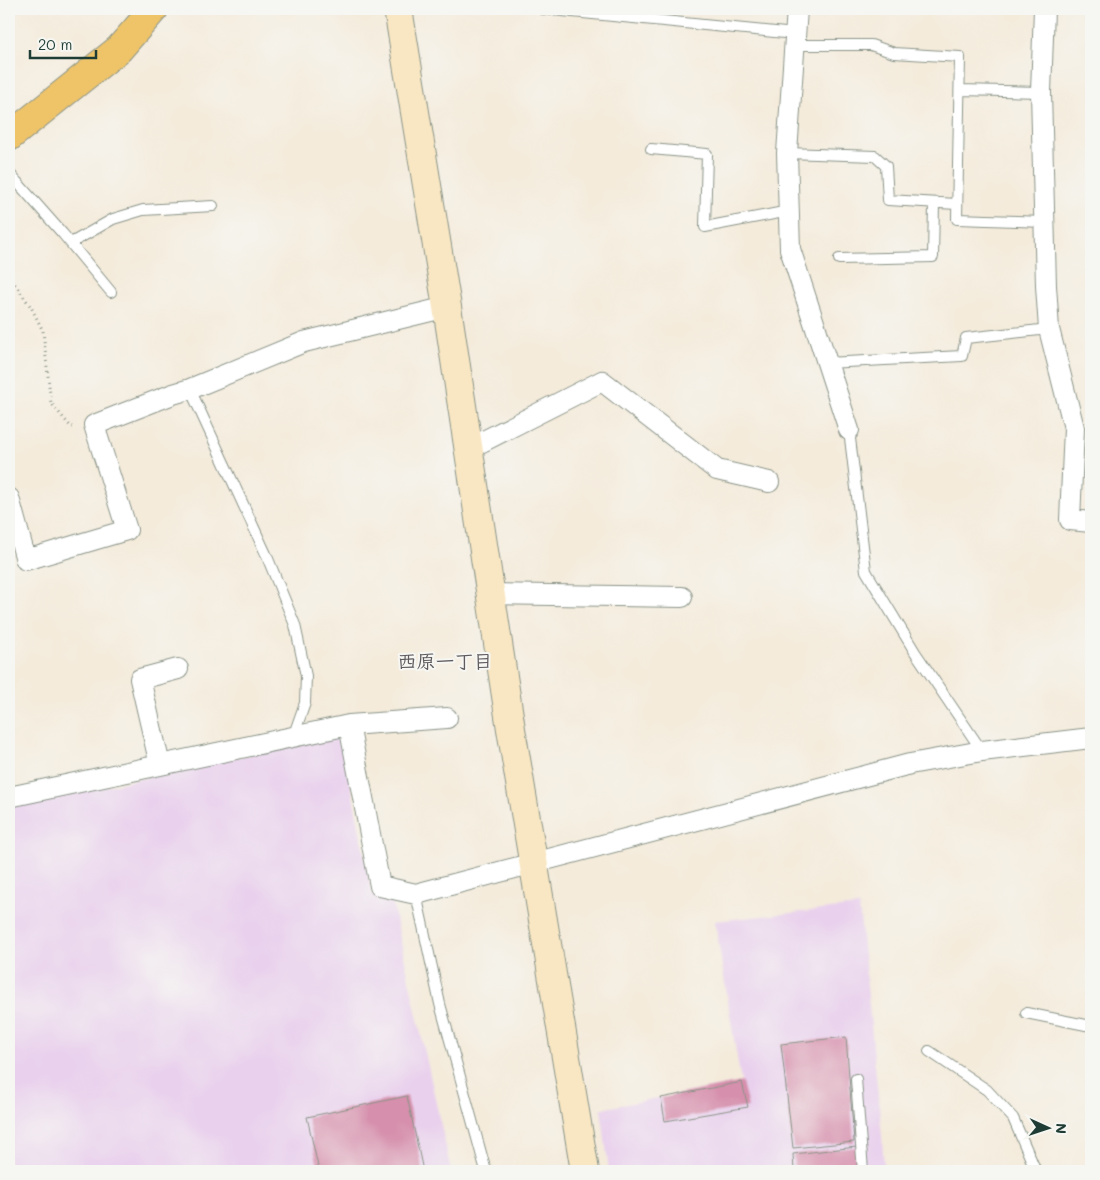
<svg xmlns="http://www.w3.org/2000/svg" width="1100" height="1180" font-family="Mali,'Klee One',sans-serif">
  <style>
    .built { fill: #e9d1ed }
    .building { fill: #d68fac }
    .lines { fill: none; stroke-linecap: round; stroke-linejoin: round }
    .lane-casing { stroke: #8a9488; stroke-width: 12 }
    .street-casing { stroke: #8a9488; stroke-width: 22 }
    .secondary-casing { stroke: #8a9488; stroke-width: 30 }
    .highway-casing { stroke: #8a9488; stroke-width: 30 }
    .path { stroke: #8a9488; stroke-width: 3; stroke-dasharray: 1 4; stroke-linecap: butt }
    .lane { stroke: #fff; stroke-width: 10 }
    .street { stroke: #fff; stroke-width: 20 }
    .secondary { stroke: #f9e7c3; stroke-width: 28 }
    .highway { stroke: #efc469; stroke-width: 28 }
    .labels { text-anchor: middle; stroke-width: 4; stroke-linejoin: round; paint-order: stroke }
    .neighbourhood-label { font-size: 19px; font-weight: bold; fill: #5f5a5e; stroke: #f6f6f2 }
  </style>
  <rect width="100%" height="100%" fill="#f6f6f2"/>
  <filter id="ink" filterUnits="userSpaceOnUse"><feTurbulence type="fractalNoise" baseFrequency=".02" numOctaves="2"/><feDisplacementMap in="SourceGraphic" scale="10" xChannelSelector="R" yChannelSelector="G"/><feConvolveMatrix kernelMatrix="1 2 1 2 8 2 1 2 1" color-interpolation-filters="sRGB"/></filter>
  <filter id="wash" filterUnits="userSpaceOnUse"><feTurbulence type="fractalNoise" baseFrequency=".0096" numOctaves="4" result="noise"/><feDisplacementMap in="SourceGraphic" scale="20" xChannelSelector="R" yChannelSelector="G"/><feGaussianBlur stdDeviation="1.12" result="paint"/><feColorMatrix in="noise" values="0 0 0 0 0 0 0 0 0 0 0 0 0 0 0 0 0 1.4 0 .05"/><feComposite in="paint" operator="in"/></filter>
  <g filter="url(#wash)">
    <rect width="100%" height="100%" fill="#f4ebdb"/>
    <path class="built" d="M341 734 372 894 391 897 451 1171H9V808Z
      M859 906 882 1136 884 1171H609L601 1109 741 1082 715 921Z"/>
    <g id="blocks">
      <path class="building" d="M846 1037 854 1142 793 1148 781 1044Z
        M742 1082 748 1107 665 1121 661 1098Z
        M407 1096 423 1171H319L307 1117Z
        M857 1147 858 1171H794L793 1154Z"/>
    </g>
  </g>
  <g filter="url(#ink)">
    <use href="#blocks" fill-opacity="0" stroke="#8a9488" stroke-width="1"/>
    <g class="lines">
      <defs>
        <path id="lane" d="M542 9 795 34
          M795 45H871L894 53 960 57 957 219 1043 222
          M960 90 1041 92
          M651 149 707 154 705 227 789 211
          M787 153 875 156 886 166 888 200 957 204
          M9 173 63 234 111 292
          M71 243 113 219 143 210 213 206
          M839 259 933 257 934 203
          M827 363 962 356 966 338 1049 329
          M190 389 266 554 295 625 306 676 305 703 293 737
          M849 430 866 571 915 652 982 751
          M416 894 440 1004 486 1171
          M1026 1013 1091 1026
          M929 1051 987 1090 1013 1118 1036 1171
          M856 1079 863 1171"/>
        <path id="street" d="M797 9 787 153 790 249 849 430
          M1044 9 1041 92 1046 286 1049 329 1074 428 1070 520 1091 522
          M468 449 602 381 717 470 769 482
          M9 498 26 560 127 530 94 425 173 394 190 389 304 342 447 307
          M490 594 682 597
          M349 725 447 718
          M160 765 140 679 178 669
          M9 797 349 725 380 886 416 894 910 764 982 751 1091 738"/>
        <path id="secondary" d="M398 9 447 307 511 729 585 1171"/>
        <path id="highway" d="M9 137 119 49 154 9"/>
      </defs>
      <use href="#lane" class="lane-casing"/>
      <use href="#street" class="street-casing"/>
      <use href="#secondary" class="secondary-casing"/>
      <use href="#highway" class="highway-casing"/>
      <path class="path" d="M9 276 31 307 43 331 51 403 71 427H73"/>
      <use href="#lane" class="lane"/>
      <use href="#street" class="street"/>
      <use href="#secondary" class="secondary"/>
      <use href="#highway" class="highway"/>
    </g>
  </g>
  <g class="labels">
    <g class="neighbourhood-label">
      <text x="445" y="668">西原一丁目</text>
    </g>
  </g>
  <rect width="1100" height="1180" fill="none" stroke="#f6f6f2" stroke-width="30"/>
  <g transform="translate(1048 1128) rotate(93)" stroke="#f6f6f2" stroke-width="4" paint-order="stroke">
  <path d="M0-4L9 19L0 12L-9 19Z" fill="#1f3d34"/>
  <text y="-8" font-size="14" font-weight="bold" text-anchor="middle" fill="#1f3d34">N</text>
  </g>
  <path d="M30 50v8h66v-8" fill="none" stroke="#1f3d34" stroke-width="2.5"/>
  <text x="38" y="50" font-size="15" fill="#1f3d34" stroke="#f6f6f2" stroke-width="4" paint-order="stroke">20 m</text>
</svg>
